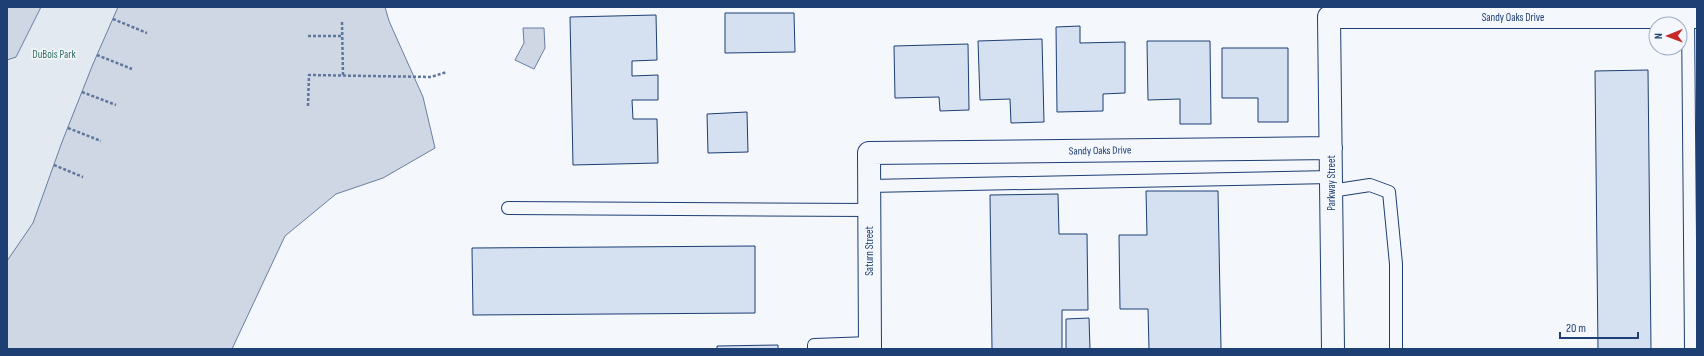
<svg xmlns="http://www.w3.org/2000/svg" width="1704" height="356" font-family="'Sofia Sans Condensed',sans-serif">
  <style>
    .green { fill: #e3e9f0; stroke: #687fa3 }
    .water { fill: #cfd7e4; stroke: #687fa3 }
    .building { fill: #d5e0f0; stroke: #1d3f73 }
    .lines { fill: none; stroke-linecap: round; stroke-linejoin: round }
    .lane-casing { stroke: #1d3f73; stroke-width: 14 }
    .street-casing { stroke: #1d3f73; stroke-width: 24 }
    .path { stroke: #5e769c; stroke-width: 2.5; stroke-dasharray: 3 2; stroke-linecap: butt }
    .lane { stroke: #f4f7fb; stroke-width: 12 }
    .street { stroke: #f4f7fb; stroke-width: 22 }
    .labels { text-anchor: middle; stroke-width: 3; stroke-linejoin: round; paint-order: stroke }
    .street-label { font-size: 11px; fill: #1d3f73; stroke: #f4f7fb }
    .park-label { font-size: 11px; fill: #2c6c60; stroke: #f4f7fb }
  </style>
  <rect width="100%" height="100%" fill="#f4f7fb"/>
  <path class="green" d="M7 7H123L15 269 7 282Z"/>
  <path class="water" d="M7 7H41L16 57 7 60Z
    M118 7H385L389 21 423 97 435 148 383 178 336 194 285 236 232 349H7V261L33 223 62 142 93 64Z
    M523 28H544L545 48 534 69 515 60 524 43Z"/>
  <path class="building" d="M725 13H794L795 52 725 53Z
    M656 15 657 60 632 61V76L658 75V100H632L633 119H657L658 163 573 165 570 17Z
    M1080 26V43L1125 42V93L1103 94V111L1057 112 1056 27Z
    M1042 39 1044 122 1011 123 1010 99 980 100 978 41Z
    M1147 41H1210L1211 124H1180V99L1148 100Z
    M968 44 969 110 940 111 939 97 895 98 894 46Z
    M1222 48H1288V122H1258V98H1222Z
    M1648 70 1651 349H1598L1595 71Z
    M747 112 748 152 708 153 707 114Z
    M1146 191H1218L1221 349H1149L1148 309H1120L1119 235H1147Z
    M1058 194 1059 234H1087L1088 310H1062V349H992L990 195Z
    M755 246V313L473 315 472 248Z
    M1089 318 1090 349H1066V319Z
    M778 345V349H717V346Z"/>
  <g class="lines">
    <defs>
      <path id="lane" d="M1688 17 1691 349
        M869 186 1331 177
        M1331 191 1370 185 1389 192 1396 264V349
        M508 208 869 210
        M814 349V345L870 343"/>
      <path id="street" d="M870 349 869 153 1331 148
        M1333 349 1329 17H1697"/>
    </defs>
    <use href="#lane" class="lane-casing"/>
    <use href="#street" class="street-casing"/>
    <path class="path" d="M113 19 147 33
      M342 22 343 76
      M308 36H342
      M97 55 132 69
      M82 92 116 105
      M308 106 309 75 431 77 447 72
      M68 128 101 141
      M54 165 83 177"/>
    <use href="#lane" class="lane"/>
    <use href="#street" class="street"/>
  </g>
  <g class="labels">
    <g class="street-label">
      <text x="1513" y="21">Sandy Oaks Drive</text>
      <text transform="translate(1100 150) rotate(-1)" y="4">Sandy Oaks Drive</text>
      <text transform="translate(1331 183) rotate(-90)" y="4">Parkway Street</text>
      <text transform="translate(869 251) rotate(-90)" y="4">Saturn Street</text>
    </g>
    <g class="park-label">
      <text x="54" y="58">DuBois Park</text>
    </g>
  </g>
  <rect width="1704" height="356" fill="none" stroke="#1d3f73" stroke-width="16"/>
  <g transform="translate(1668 36) rotate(269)"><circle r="19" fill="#f4f7fb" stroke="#9eadc5"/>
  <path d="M0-3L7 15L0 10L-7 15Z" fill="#c62828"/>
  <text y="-6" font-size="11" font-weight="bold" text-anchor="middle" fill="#1d3f73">N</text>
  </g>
  <path d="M1560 332v6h78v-6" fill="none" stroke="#1d3f73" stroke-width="2"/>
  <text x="1566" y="332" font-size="12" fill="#1d3f73" stroke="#f4f7fb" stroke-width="3" paint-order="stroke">20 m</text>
</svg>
